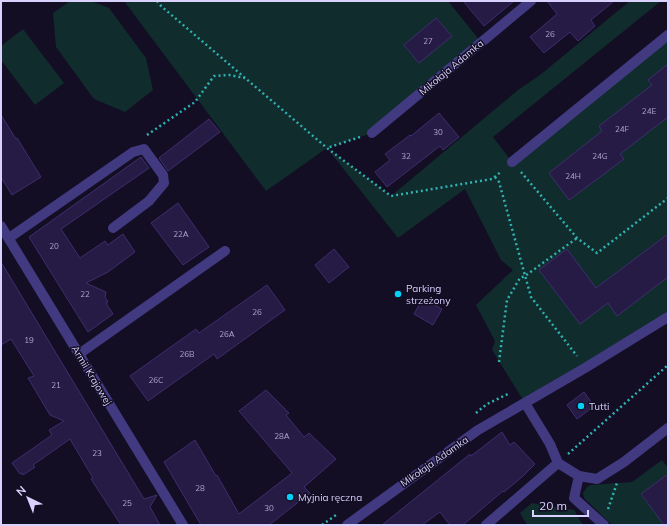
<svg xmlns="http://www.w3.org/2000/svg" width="669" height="526" font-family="Mulish,sans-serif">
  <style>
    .green { fill: #112c2d }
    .building { fill: #261b44; stroke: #3f2d6f }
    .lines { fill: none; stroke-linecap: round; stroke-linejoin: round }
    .path { stroke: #30b2b3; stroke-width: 2.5; stroke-dasharray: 2 3; stroke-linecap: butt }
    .lane { stroke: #413a81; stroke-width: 10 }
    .street { stroke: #413a81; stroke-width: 10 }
    .poi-dot { fill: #04cff8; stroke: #130e23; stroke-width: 1.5 }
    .labels { text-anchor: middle; stroke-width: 3; stroke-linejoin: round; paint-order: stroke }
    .number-label { font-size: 8px; fill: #aca4d0 }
    .street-label { font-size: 10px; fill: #d9d1fe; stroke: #130e23 }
    .poi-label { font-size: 10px; fill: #d9d1fe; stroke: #130e23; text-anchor: start }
  </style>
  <rect width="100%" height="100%" fill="#130e23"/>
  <path class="green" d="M70 1H91L109 8 146 58 153 90 125 112 94 99 56 47 53 13Z
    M124 1H448L481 42 372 133 327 148 391 196 518 90 540 75 630 1H661L493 137 512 162 668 35V317L525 403 492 350 495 341 476 305 513 270 501 260 465 189 398 238 327 148 266 191Z
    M23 29 64 83 35 105 1 60V46Z
    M662 460 668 468V474L641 495 665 525H612L584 498 583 493 587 487 591 485 632 482Z
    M532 503 574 510 583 525H527L520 513Z"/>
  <path class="building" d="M463 1H514L484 26Z
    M547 1H614L591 20 595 26 578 41 570 32 544 53 530 37 557 14Z
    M436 18 452 36 419 63 404 45Z
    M668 64V117L620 154 624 159 569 200 549 173 602 131 599 126 652 85 648 80Z
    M439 113 459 137 443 150 440 146 387 187 375 172 390 160 385 154 410 135 411 136Z
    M1 115 16 139 17 138 41 177 12 195 1 177Z
    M209 119 220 132 168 171 159 158Z
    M141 157 149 168 61 229 80 258 105 241 108 245 123 234 135 252 108 272 86 283 106 292 105 297 108 302 106 303 113 314 88 332 29 237Z
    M178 203 209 247 183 265 151 223Z
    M668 234V277L617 316 608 303 580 324 539 270 567 249 596 288Z
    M334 249 349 267 329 283 315 265Z
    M1 262 144 499 157 495 150 507 160 525H121L91 479 93 478 70 439 33 465 35 467 23 475 22 473 20 474 12 463 52 435 49 430 64 421 50 415 28 378 34 376 11 339 1 345Z
    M267 285 285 310 217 359 214 354 148 401 130 376 196 329 199 333Z
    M423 298 442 309 433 325 414 314Z
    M266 390 289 413 286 415 304 437 309 433 336 459 304 487 310 493 269 525H201L164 462 195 440 216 476 217 475 239 514 292 473 239 411Z
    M584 392 594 406 577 419 567 405Z
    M502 432 510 445 514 442 535 464 523 476 504 492 503 491 463 525H450L440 512 422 525H382L470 454 471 456Z
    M668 474V525H664L641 494Z"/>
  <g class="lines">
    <path class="path" d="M157 1 161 6 327 148
      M147 135 195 102 214 76 229 75 245 78
      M360 137 327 148 391 196 492 179 502 171
      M521 172 577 238 597 253 668 198
      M495 177 499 182 531 297 577 356
      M499 362 507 300 520 278 525 276 577 238
      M476 413 487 404 508 394
      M568 454 668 365
      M608 509 617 483
      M322 525 336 515"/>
    <path class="lane" d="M9 238 133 152 144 149 163 175 164 183 149 201 113 228
      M579 476 574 498 604 525"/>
    <path class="street" d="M372 133 531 1
      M512 162 668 35
      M1 226 183 525
      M79 354 225 251
      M525 403 550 444 558 463 579 476 597 479 624 462 668 428
      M347 525 478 430 585 368 668 317
      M486 525 558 463"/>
  </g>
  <g class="poi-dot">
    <circle cx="398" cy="294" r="4"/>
    <circle cx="581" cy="406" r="4"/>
    <circle cx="290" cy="497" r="4"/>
  </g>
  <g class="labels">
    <g class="number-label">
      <text x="550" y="37">26</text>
      <text x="428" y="44">27</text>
      <text x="649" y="114">24E</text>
      <text x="622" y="132">24F</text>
      <text x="438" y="135">30</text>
      <text x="406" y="159">32</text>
      <text x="600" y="159">24G</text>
      <text x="573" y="179">24H</text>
      <text x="181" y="237">22A</text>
      <text x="54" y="249">20</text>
      <text x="85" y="297">22</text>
      <text x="257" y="315">26</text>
      <text x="227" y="337">26A</text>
      <text x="29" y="343">19</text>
      <text x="187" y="357">26B</text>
      <text x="156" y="383">26C</text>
      <text x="56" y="388">21</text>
      <text x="282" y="439">28A</text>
      <text x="97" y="456">23</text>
      <text x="200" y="491">28</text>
      <text x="127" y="506">25</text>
      <text x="269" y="511">30</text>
    </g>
    <g class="street-label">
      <text transform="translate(451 67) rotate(-40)" y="4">Mikołaja Adamka</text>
      <text transform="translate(92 375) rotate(59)" y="4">Armii Krajowej</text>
      <text transform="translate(434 461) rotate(-35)" y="4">Mikołaja Adamka</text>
    </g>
    <g class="poi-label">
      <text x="406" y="292">Parking<tspan x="406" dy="12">strzeżony</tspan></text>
      <text x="589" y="410">Tutti</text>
      <text x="298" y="501">Myjnia ręczna</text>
    </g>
  </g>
  <rect width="669" height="526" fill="none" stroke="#d9d1fe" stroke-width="4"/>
  <g transform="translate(28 498) rotate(317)" stroke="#130e23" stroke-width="3" paint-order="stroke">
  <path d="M0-3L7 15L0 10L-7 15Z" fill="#d9d1fe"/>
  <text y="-6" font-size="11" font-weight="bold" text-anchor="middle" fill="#d9d1fe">N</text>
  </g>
  <path d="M533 510v6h55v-6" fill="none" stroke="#d9d1fe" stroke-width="2"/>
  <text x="539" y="510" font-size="12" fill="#d9d1fe" stroke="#130e23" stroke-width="3" paint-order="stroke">20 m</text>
</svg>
